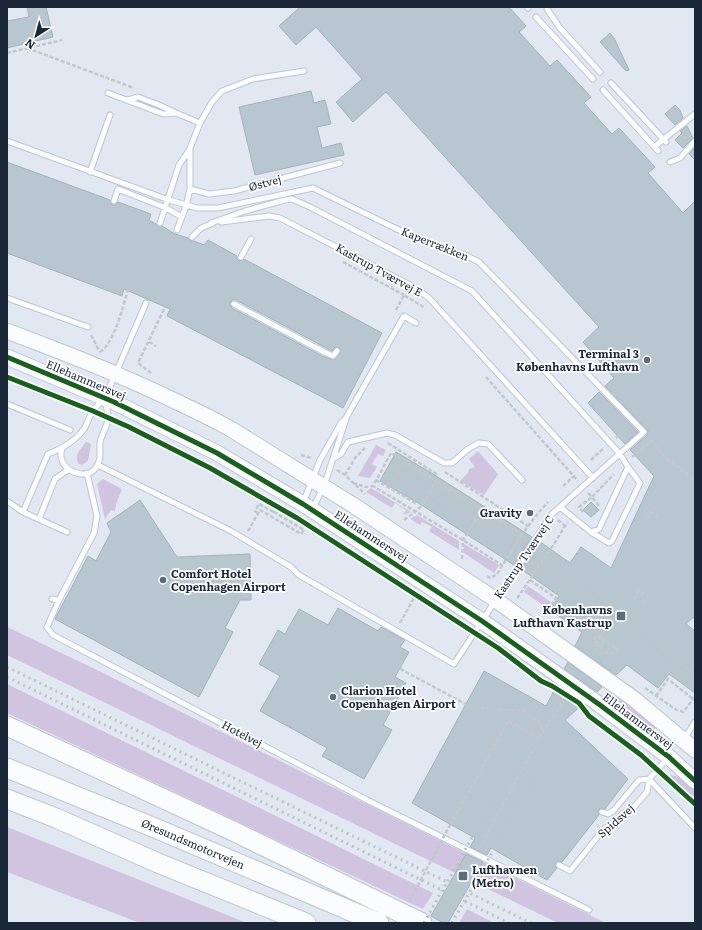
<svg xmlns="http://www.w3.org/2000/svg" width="702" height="930" font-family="Literata,serif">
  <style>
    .green { fill: #d1c4e0 }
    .building { fill: #b8c6d0; stroke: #a4b2bc; fill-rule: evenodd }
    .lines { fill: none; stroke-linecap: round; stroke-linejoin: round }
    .lane-casing { stroke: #bcc6d3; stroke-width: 7 }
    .secondary-casing { stroke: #bcc6d3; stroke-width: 17 }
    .highway-casing { stroke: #bcc6d3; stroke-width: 21 }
    .path { stroke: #c2c7cd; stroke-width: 2.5; stroke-dasharray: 4 2; stroke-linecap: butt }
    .lane { stroke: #fafcfd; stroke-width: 5 }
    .secondary { stroke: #fafcfd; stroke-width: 15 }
    .highway { stroke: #fafcfd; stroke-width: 19 }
    .rail { stroke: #bfc2c6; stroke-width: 3; stroke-dasharray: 2 4; stroke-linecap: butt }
    .path-bridge { stroke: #c2c7cd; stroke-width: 2.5; stroke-dasharray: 4 2; stroke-linecap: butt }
    .cycleway-casing { stroke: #fff; stroke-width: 8 }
    .cycleway { stroke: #1b5e20; stroke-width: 5 }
    .poi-dot { fill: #606b79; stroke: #fff; stroke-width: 1.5 }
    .labels { text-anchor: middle; stroke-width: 3.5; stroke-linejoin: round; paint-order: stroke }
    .street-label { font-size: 11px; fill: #1a2738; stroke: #fff }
    .poi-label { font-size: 11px; font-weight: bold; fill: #1a2738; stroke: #fff; text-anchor: end }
  </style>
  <rect width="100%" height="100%" fill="#e1e8f2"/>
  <path class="green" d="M86 442 91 444 88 461 82 465 79 464C73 455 81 449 86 442Z
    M376 445 386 450 383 456 378 454 372 464 377 467 370 478 358 476Z
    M478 451 498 474 484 495 460 481 468 473 469 469 475 467 469 459Z
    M103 479 122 489 116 504 115 511 111 510 105 519 97 484Z
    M371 488 411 512 403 515 406 510 395 503 392 508 366 492Z
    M417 515 459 541V550L429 531 432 527 422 522 420 525 410 519Z
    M464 544 499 565 494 573 464 553Z
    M528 586 551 602 547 608 524 592Z
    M7 627 99 671 606 923H558L7 655Z
    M7 684 433 893 423 909 7 713Z
    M613 693 657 726 654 730 611 696Z
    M670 775C681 775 687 784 695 791V800L670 777Z
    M7 827 247 923H140L7 872Z
    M467 909 494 923H459Z"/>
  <path class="building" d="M27 7H46L53 37 7 48V21L29 17Z
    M300 7H509L526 26 519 32 550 66 557 60 591 97 584 103 612 134 619 128 655 167 648 173 683 213 695 201V616L686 624 695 631V693L669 674 658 688 627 665 616 675 575 646 582 632 550 610 559 596 521 569 539 541 570 563 581 547 611 568 654 476 630 450 647 435 648 431 605 386 614 378 583 342 599 327 386 92 353 122 336 102 362 79 316 27 296 45 279 26Z
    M610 33 614 38 629 70 626 71 600 42Z
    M311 91 314 103 325 100 331 124 317 127 322 148 341 143 344 155 255 175 239 107Z
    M675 105 680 110 683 118 675 125 665 114Z
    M687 126 693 138 683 148 675 140 682 133 680 131Z
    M695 147V160L689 154Z
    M7 162 110 200 112 205H115L118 202 151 214 149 220 156 224 158 227 162 226 175 234 188 238 191 241H194L204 245 208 240 237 256V259L239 261 244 259 382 333 343 408 167 316 170 309 124 289 122 296 7 253ZM232 300H236L332 351 335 347 339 348 341 350 340 353 333 360 322 356 232 308 230 304Z
    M599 392 638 432 625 444 588 403Z
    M396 452 433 474 532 537 514 565 420 504 380 481Z
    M140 500 177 557 250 554 251 600H240L225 628 233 632 199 697 55 619 88 556 96 561 111 532 107 523Z
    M591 502 599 510 591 517 583 510Z
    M338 608 378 631 381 627 405 640 400 647 409 652 395 677 406 683 383 725 392 730 364 779 322 756 327 748 260 711 280 676 259 664 278 630 285 634 299 609 328 625Z
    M568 662 602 687 597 692 564 669Z
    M484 671 546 706 557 685 583 704 565 720 628 779 605 809H599L598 812 599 815 562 862 559 861 556 863 555 865 557 868 547 880 491 848 487 855 470 847 475 838 412 803Z
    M466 854 483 862 448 923H443L431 916Z"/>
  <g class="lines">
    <defs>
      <path id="lane" d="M527 7 528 8
        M547 9 560 28 600 72
        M536 17 593 79
        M611 83 666 142
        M603 90 658 151
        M108 93 163 114 176 113 200 123
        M128 100 138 97 159 105 176 113
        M7 141 169 200 197 208H218L313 188 401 231 435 246 463 254 479 262 644 432 552 514 454 664 299 575 291 567 231 531 98 465
        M654 147 695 114
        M670 162 680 158 695 141
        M90 172 110 115
        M190 189 209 194 234 191 340 163
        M114 201 118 189 166 208 182 217
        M221 222 269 216 280 218 414 287 429 298 593 478
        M160 223 179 165 190 149
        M211 223 245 211 285 200 292 199 310 207 472 291 620 454 628 467 599 529 591 532 560 507
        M177 230 186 206 190 189V148L200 123 212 102 222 91 253 79 304 71
        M192 237 201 228 213 223
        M241 257 251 239
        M7 298 88 327
        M234 304 324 352 333 356 337 351
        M7 404 70 430
        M62 449C56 467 79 480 93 471 95 469 97 466 98 464 102 456 99 450 100 443 101 434 109 425 108 416 108 412 106 406 105 401
        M334 458 341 454 348 442 387 433 395 435 444 463H452L468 449 479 443 488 444 522 480
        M87 473 97 516 94 533 59 600 47 627 53 635 367 800 589 910
        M7 501 23 512 67 532
        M303 503 320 460 341 423 346 418
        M313 508 324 486 347 416 404 316 416 323
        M23 512 48 454C61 449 76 440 84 429 87 424 89 418 92 412 95 407 101 403 105 398L146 303
        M39 519 55 479 68 470
        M591 532 609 543 612 541 640 483 628 467
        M52 599 59 600
        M684 739 695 722
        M649 779 695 828
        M602 812 608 814 613 811 639 780 649 779
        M559 865 570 871 604 829 618 819 622 814 633 808 647 792 649 779 668 758"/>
      <path id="secondary" d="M7 331C65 353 122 375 177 402 196 411 216 420 234 431L353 505 496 600 634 699 695 750
        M7 357 114 402 217 453 303 504 482 621 600 705 669 757 695 781"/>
      <path id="highway" d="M7 726 235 832 422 923
        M7 768 155 828 379 923
        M7 799 56 818 158 863 306 923"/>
    </defs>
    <use href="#lane" class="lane-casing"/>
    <use href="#secondary" class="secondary-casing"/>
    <use href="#highway" class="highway-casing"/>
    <path class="path" d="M27 48 134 88
      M7 53 62 40
      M343 262 404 295
      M396 310 404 295 422 306 425 309
      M91 335 100 352
      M149 342 156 346
      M100 352C114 344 123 306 128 290
      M151 373 138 363 165 307
      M486 377 578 481
      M616 438 620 434 625 439
      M651 440 662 454 695 481
      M388 443 438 475
      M301 455 312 458
      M632 457 652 440
      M591 460 604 448
      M337 470 345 475 365 494
      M445 472 528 526
      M345 475 355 458 365 448
      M376 480 417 504
      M353 483 366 487 373 486
      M563 486 574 476
      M588 493 592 497 614 474
      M651 511 658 516
      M583 512 579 507 592 497 600 507
      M258 513 255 511 259 504 274 512
      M647 519 654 506
      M404 520C413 514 421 508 426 499
      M558 520 565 526
      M248 531 260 510 301 534 304 530 274 512 277 506
      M462 559 463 540 471 527
      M503 566 463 540 373 486 391 453 522 534 539 512 548 502
      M487 576 490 578 497 574 522 534
      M530 580 556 598 544 616
      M519 598 518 597 549 552 565 526 568 523
      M634 599 639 591 648 596 643 603
      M400 623 416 594
      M604 643 602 645 594 639 597 635 618 650 615 654 608 649 604 655 596 650 606 637
      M595 644 602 634
      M610 655 618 645
      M395 666 471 707 524 711 539 723 543 731
      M645 688 675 709 683 712 695 697
      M656 696 668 679 693 699
      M450 825 508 721 539 738
      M482 843 545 728 566 698"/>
    <use href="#lane" class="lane"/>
    <use href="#secondary" class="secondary"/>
    <use href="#highway" class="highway"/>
    <path class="rail" d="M391 463C497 526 599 593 695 670
      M387 471 502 541 618 620 695 678
      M7 667 531 923
      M7 677 509 923
      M424 923 524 745
      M452 923 546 757"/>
    <path class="path-bridge" d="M426 499 434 485
      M471 527 480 513
      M595 644 610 655
      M409 902 450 825"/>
    <defs>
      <path id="cycleway" d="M7 357 114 402 217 453 303 504 482 621 600 705 669 757 695 781
        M7 377 93 411 129 427 210 468 297 518 498 648 541 681 552 686 579 703 589 716 641 755 695 804"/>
    </defs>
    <use href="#cycleway" class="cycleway-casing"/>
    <use href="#cycleway" class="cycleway"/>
  </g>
  <g class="poi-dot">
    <circle cx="647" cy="360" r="4"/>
    <circle cx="530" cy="513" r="4"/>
    <circle cx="163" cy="580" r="4"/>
    <rect x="616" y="611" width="10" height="10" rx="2"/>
    <circle cx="333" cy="697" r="4"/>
    <rect x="458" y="871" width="10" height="10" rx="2"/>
  </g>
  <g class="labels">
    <g class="street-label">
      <text transform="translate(265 183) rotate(-15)" y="4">Østvej</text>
      <text transform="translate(435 244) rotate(22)" y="4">Kaperrækken</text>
      <text transform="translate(379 270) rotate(29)" y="4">Kastrup Tværvej E</text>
      <text transform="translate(86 380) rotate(23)" y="4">Ellehammersvej</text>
      <text transform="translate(371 536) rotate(33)" y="4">Ellehammersvej</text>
      <text transform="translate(524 557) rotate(-56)" y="4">Kastrup Tværvej C</text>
      <text transform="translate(638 721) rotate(37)" y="4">Ellehammersvej</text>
      <text transform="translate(242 734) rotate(28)" y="4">Hotelvej</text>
      <text transform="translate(616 821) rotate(-41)" y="4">Spidsvej</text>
      <text transform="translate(193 844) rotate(23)" y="4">Øresundsmotorvejen</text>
    </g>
    <g class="poi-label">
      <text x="639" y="358">Terminal 3<tspan x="639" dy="13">Københavns Lufthavn</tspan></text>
      <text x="522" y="517">Gravity</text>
      <text x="171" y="578" text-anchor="start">Comfort Hotel<tspan x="171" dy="13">Copenhagen Airport</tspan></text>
      <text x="612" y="614">Københavns<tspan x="612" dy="13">Lufthavn Kastrup</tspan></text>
      <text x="341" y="695" text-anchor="start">Clarion Hotel<tspan x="341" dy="13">Copenhagen Airport</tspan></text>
      <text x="472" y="874" text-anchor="start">Lufthavnen<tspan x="472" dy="13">(Metro)</tspan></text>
    </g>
  </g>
  <rect width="702" height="930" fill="none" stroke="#1a2738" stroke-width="16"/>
  <g transform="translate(36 36) rotate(216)" stroke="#ffffff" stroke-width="3" paint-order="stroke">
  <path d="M0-3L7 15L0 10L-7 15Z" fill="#1a2738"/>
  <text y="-6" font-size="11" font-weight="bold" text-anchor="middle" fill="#1a2738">N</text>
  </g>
</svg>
